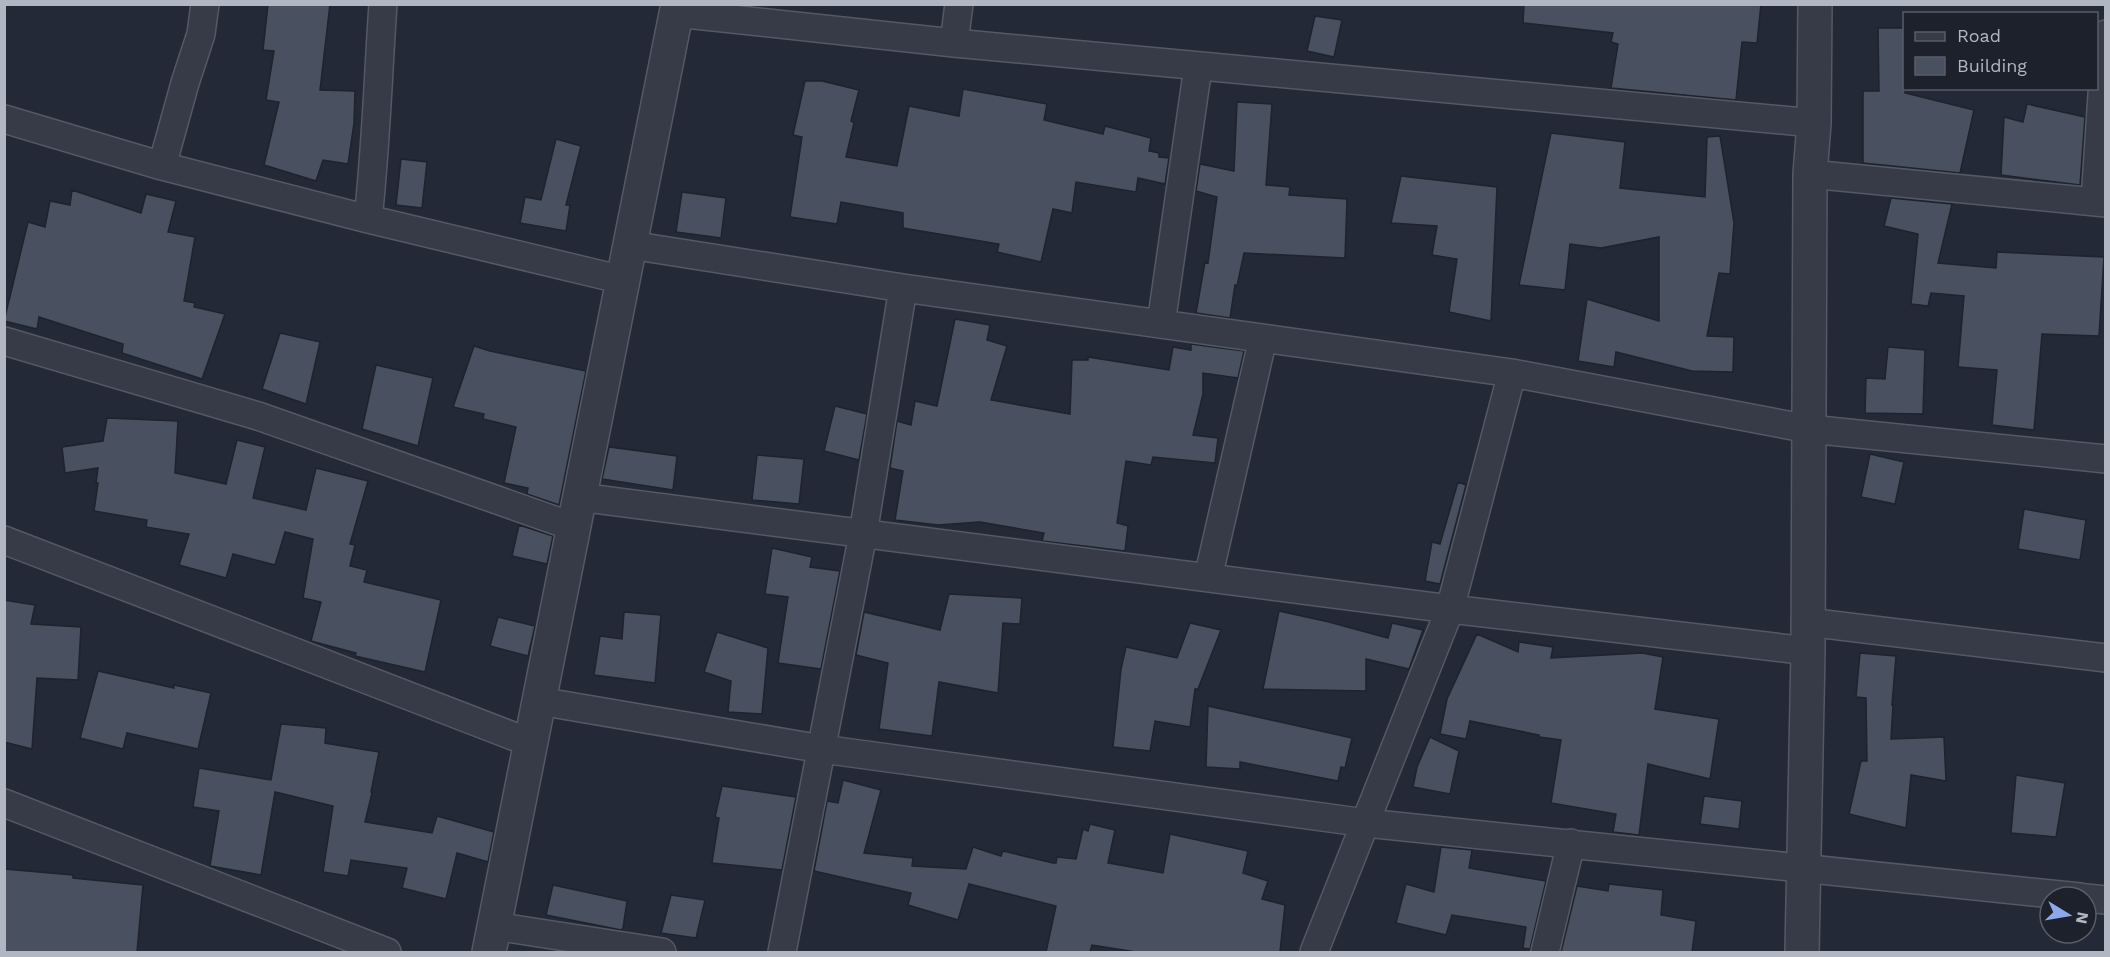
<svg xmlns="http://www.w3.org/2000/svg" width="2110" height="957" font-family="'Work Sans',sans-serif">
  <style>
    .building { fill: #49505f; stroke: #1e232d; stroke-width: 1.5 }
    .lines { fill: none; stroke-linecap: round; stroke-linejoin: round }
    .minor-casing { stroke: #545964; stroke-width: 30 }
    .tertiary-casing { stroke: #545964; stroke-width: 36 }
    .minor { stroke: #363b47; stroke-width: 27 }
    .tertiary { stroke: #363b47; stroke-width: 33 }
  </style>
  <rect width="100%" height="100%" fill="#232936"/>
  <path class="building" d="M268 4H330L320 90 355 91 354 123 348 164 323 160 316 181 264 165 279 102 266 100 274 51 263 50Z
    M1524 4H1761L1757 43 1742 42 1736 100 1611 88 1618 44 1611 42 1613 33 1523 23Z
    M1315 16 1342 20 1334 57 1307 51Z
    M1878 28H1905V93L1974 110 1960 173 1863 163V91H1879Z
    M805 81H822L859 90 851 121 854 123 846 157 897 166 909 106 959 116 963 89 1047 104 1044 120 1103 134 1105 126 1151 138 1149 151 1159 153V157L1169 158 1165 184 1138 178 1136 192 1076 182 1072 213 1053 209 1041 262 997 252 999 244 903 228V213L841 202 837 224 790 217 802 137 793 135Z
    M1237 102 1272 104 1266 185 1290 187 1289 195 1347 199 1345 258 1244 253 1237 286 1235 285 1230 318 1196 313 1205 262 1208 263 1217 197 1196 191 1200 164 1234 171Z
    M2027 104 2085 117 2080 185 2001 175 2004 117 2023 122Z
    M1551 133 1625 142 1620 188 1705 197 1707 137 1720 136 1734 223 1730 274 1719 273 1707 336 1734 337 1733 372 1692 371 1616 352 1614 367 1578 361 1587 299 1659 321V237L1601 248 1570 244 1565 290 1519 285Z
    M556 139 581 146 566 205H570L566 231 520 223 525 197 541 200Z
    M401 159 427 162 422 208 396 205Z
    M1401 176 1497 187 1491 321 1449 312 1457 259 1432 255 1437 226 1391 223Z
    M72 190 141 213 146 194 176 201 168 232 195 237 184 301 195 303 194 307 225 314 202 379 122 353 123 344 39 317 37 329 4 321 28 222 45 227 50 201 70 205Z
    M682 192 726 198 721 238 676 232Z
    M1891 198 1952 204 1938 263 1996 268 1997 252 2104 257 2099 336 2042 334 2034 430 1992 425 1997 370 1958 367 1964 296 1931 293 1928 306 1911 304 1918 234 1884 226Z
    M955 319 990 325 987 340 1007 346 991 400 1070 414 1072 360H1088V357L1169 370 1173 347 1191 350V344L1244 351 1238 378 1203 373V394L1193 435 1218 438 1215 463 1153 457 1151 465 1126 461 1117 523 1128 526 1125 551 1042 541 1044 533 980 522 938 525 895 520 903 471 890 468 897 421 911 425 915 401 937 406Z
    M280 333 320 342 306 404 262 389Z
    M474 346 490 351 586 371 559 505 527 494 528 488 504 483 516 427 483 419 484 414 453 407Z
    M1888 347 1925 350 1923 414 1865 413 1866 378 1885 379Z
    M376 365 433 378 418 446 362 429Z
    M835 406 867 414 859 460 824 451Z
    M107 418 178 421 175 473 226 484 237 440 265 447 253 498 306 510 316 468 368 481 350 544 355 545 350 566 367 570 364 582 441 600 425 672 355 656 356 653 311 641 321 602 303 598 313 539 285 532 275 565 233 554 226 578 179 565 189 534 146 527 147 520 94 511 98 483H96L98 468 65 473 62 447 103 441Z
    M609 447 677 456 673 490 602 479Z
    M1870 454 1904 462 1895 504 1861 497Z
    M757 455 804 459 799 504 752 500Z
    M1458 482 1466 485 1440 584 1425 581 1432 542 1440 544Z
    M2024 509 2086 520 2080 560 2018 549Z
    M519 525 553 536 547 564 512 556Z
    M772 548 812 557 810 567 840 571 821 669 778 663 788 597 765 594Z
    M949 594 1022 598 1020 624 1003 623 998 693 939 682 932 736 879 729 888 663 856 655 864 612 940 630Z
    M4 600 35 605 31 624 81 627 78 680 37 678 32 749 4 742Z
    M1279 611 1329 622 1388 638 1392 623 1423 630 1409 669 1366 659V691L1263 689Z
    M624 612 661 615 655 683 594 675 600 636 622 639Z
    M498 617 535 626 528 656 490 646Z
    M1190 623 1221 630 1198 689H1195L1190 727 1155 721 1150 751 1113 747 1121 669 1126 647 1177 658Z
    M717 632 768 648 762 714 728 712 731 681 704 672Z
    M1477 634 1518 652 1519 642 1553 647 1551 658 1642 653 1663 657 1655 709 1719 719 1710 779 1648 764 1639 835 1613 832 1616 814 1551 803 1561 740 1539 737V735L1470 721 1466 739 1440 734 1447 699Z
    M1860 653 1896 656 1892 705H1893L1891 739 1944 737 1946 781 1911 775 1906 828 1849 814 1861 761H1867L1866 698 1856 697Z
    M98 671 174 688V685L211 693 198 749 127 733 123 749 80 738Z
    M1208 706 1352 738 1345 768 1341 767 1338 781 1240 762V769L1206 767Z
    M281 724 326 728 325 743 379 752 371 792 372 793 365 822 432 833 437 816 494 832 488 862 457 853 446 899 402 888 407 868 351 860 348 876 323 872 333 806 275 792 261 875 210 866 219 811 193 807 199 768 271 780Z
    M1430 737 1459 751 1450 794 1413 787 1417 767Z
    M2016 775 2065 783 2056 837 2011 833Z
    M843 780 881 790 864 853 913 858 912 866 966 869 973 847 1001 856 1003 851 1053 863H1056L1057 857 1076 859 1083 829 1088 831 1090 824 1115 830 1108 863 1163 873 1170 834 1248 851 1243 873 1268 881 1262 899 1285 905 1280 952H1136L1092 945 1090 952H1046L1056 906 969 884 958 920 908 905 911 893 814 871 827 801 838 803Z
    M722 786 796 797 782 870 712 863 719 818 715 817Z
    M1704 796 1742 801 1739 829 1700 824Z
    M1441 847 1472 850 1469 868 1546 881 1530 949 1523 948 1526 927 1452 915 1446 935 1396 923 1406 884 1434 892Z
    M4 869 73 875V878L143 885 137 952H4Z
    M1609 884 1663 890 1661 915 1696 921 1692 952H1561L1577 886 1608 891Z
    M553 885 627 901 623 928 621 930 546 915Z
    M671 895 705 900 696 938 661 933Z"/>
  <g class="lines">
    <defs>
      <path id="minor" d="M676 13 954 43 1814 123
        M954 43 959 4
        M4 119 162 166 368 219 623 280
        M162 166 185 83 201 34 205 4
        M1810 174 2106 203
        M2095 201 2106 34
        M368 219C376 148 378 76 383 4
        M630 245 903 288 1512 373 1809 429 2106 459
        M1161 324 1198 67
        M4 341 258 416 574 527
        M579 497 1450 609 1808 651
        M4 540 531 743
        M1208 578 1263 338
        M1807 622 2106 658
        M539 701 822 749 1366 823 2080 897
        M4 803 387 952
        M2086 898 2106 900
        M494 926 662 952
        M782 952 863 534 903 288
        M1314 952 1450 609 1512 373
        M1545 952 1571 843"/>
      <path id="tertiary" d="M489 952 678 4
        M1802 952 1808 651 1810 174 1814 123 1815 4"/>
    </defs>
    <use href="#minor" class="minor-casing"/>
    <use href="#tertiary" class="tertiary-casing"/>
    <use href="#minor" class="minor"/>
    <use href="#tertiary" class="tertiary"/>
  </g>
  <rect width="2110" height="957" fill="none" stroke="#b1b6c3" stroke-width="12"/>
  <rect x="1903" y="12" width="195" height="78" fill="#1c212b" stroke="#585d68" stroke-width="1.5"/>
  <rect x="1915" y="32" width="30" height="9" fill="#363b47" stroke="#585d68" stroke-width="1.5"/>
  <text x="1957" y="42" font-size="18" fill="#b1b6c3">Road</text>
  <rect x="1915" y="57" width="30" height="18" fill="#49505f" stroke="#585d68" stroke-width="1.5"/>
  <text x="1957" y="72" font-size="18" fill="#b1b6c3">Building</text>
  <g transform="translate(2068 915) rotate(101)"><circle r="28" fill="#1c212b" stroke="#585d68" stroke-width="1.5"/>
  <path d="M0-4.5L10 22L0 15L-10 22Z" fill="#8da9ec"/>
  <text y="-9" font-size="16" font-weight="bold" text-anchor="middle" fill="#b1b6c3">N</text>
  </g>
</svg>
